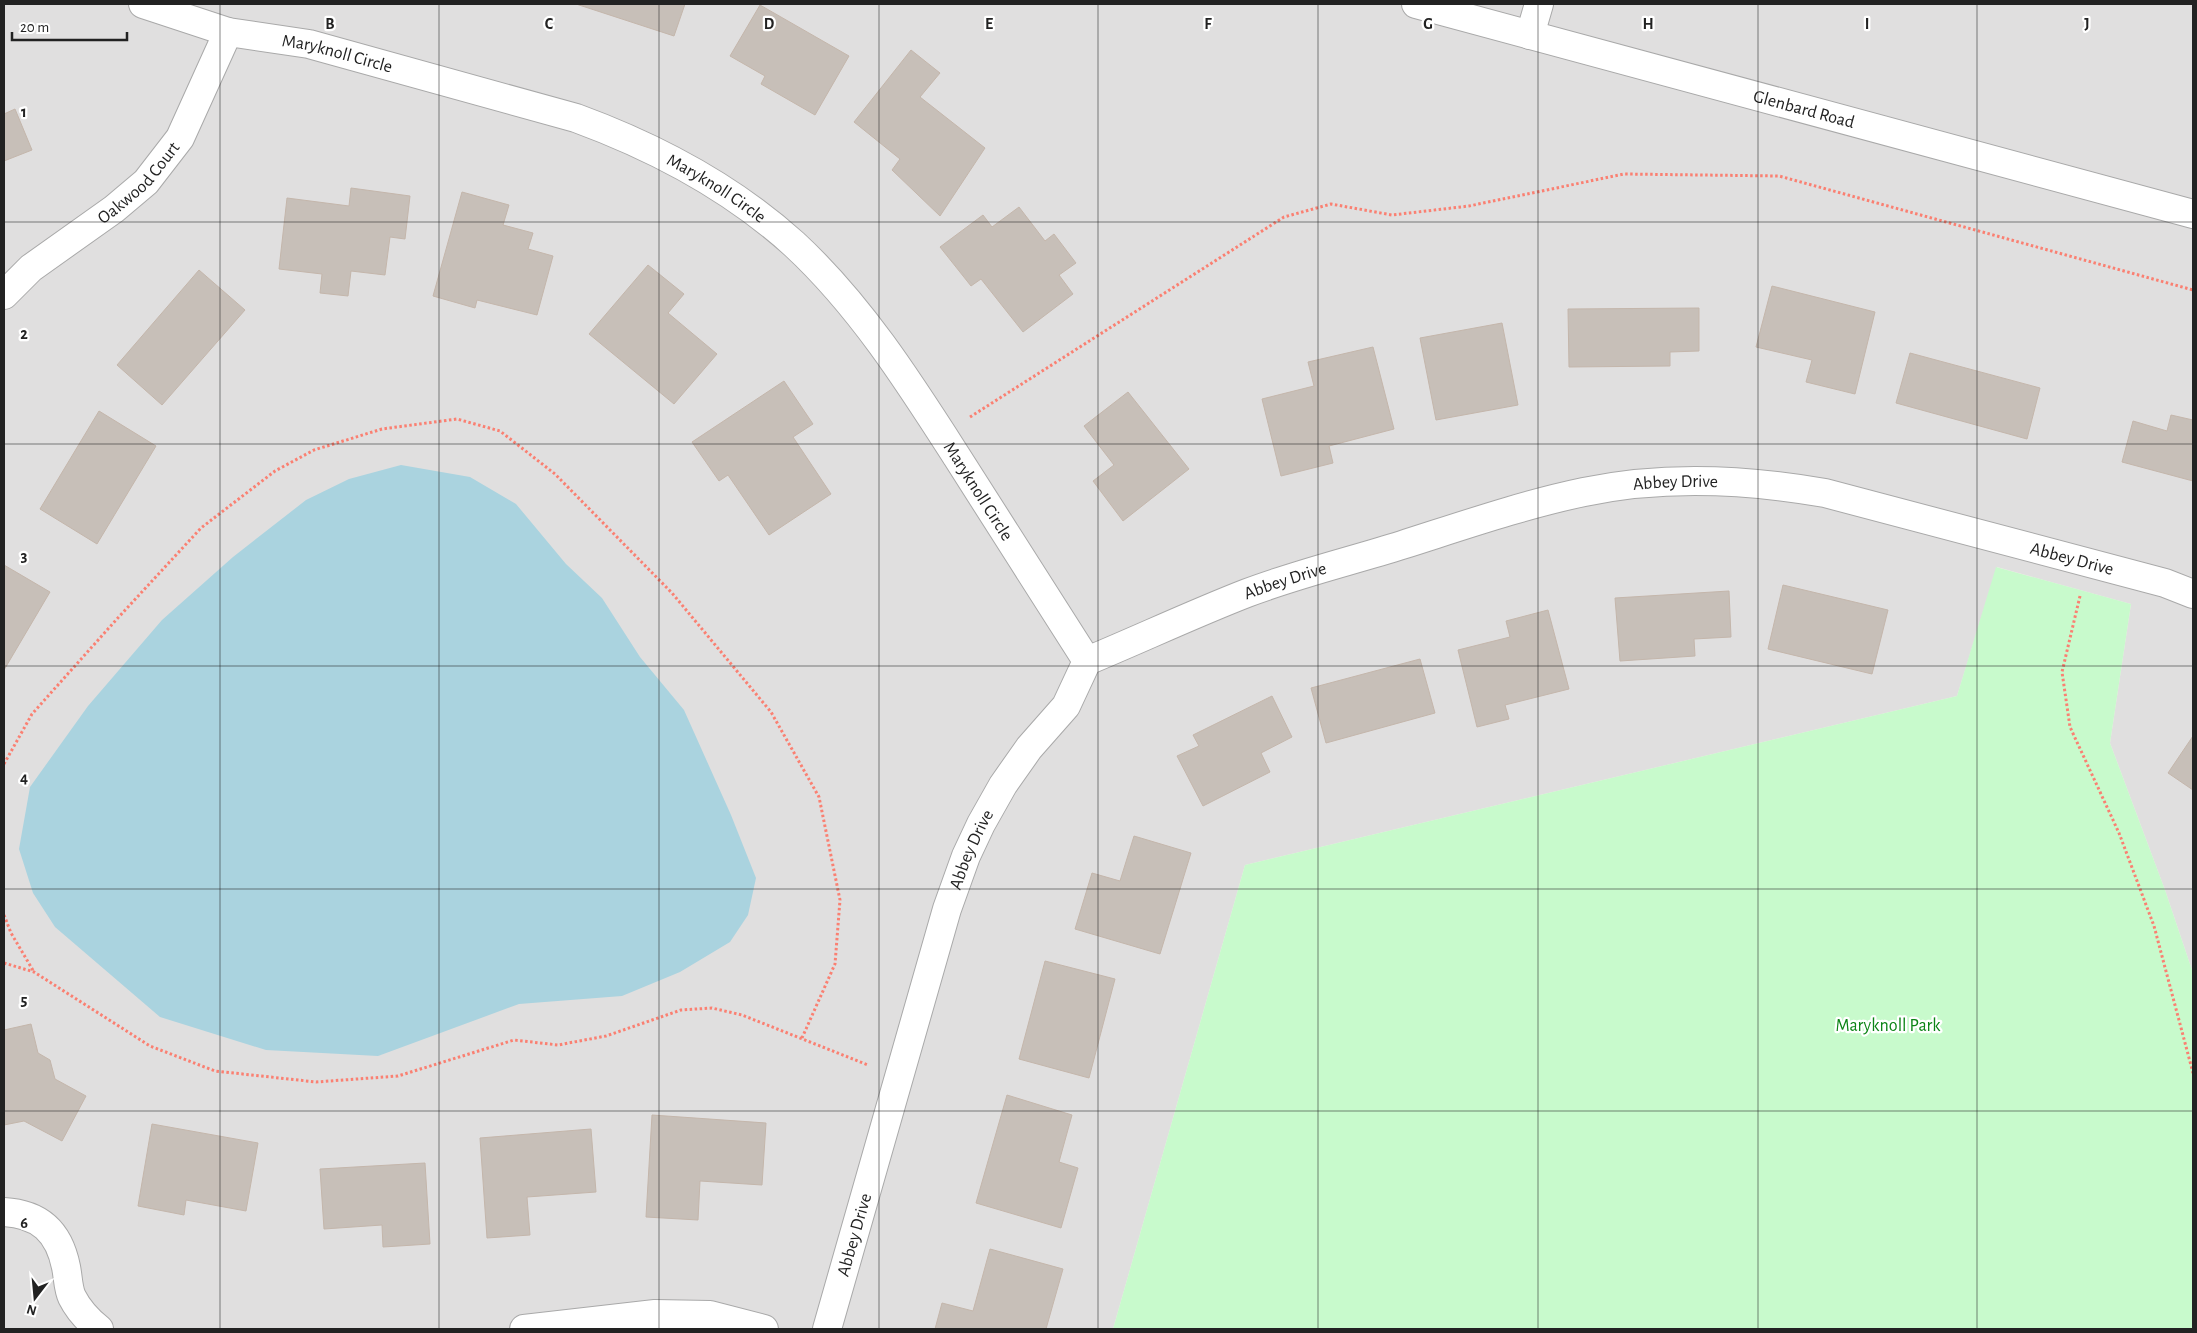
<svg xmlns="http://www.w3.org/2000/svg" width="2197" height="1333" font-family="'Alegreya Sans',sans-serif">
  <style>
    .residential { fill: #e0dfdf }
    .park { fill: #c8facc }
    .water { fill: #aad3df }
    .building { fill: #c7bfb8; stroke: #c4b6ab }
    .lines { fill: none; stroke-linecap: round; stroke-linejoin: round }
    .minor-casing { stroke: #a9a9a9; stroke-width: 30 }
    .path { stroke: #fa8072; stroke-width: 3; stroke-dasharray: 2.5 2.5; stroke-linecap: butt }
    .minor { stroke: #fff; stroke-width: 28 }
    .grid { fill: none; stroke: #222; stroke-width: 1; stroke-opacity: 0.55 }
    .labels { text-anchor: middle; stroke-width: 4.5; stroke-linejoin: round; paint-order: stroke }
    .street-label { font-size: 18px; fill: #222; stroke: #fff }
    .park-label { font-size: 18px; fill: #0c8416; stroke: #fff }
    .grid-label { font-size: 16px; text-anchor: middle; font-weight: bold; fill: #222; stroke: #fff; stroke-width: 4.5; stroke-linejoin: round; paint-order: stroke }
  </style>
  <rect width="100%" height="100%" fill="#f2efe9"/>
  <path class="residential" d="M4 4H2193V973L2165 890 2110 743 2131 604 1997 567 1957 696 1245 865 1113 1329H4Z"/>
  <path class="park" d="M1996 567 2131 604 2110 743 2165 890 2193 973V1329H1113L1245 865 1957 696Z"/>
  <path class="water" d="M401 465 470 477 516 504 566 564 602 598 640 657 684 710 731 815 756 878 748 915 730 942 680 972 622 996 519 1004 378 1056 266 1050 160 1017 55 927 33 893 19 849 30 787 88 706 162 620 233 557 306 500 349 479Z"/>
  <path class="building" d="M576 4H685L674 36Z
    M760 5 849 56 815 115 761 84 765 76 730 56Z
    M911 50 940 73 920 97 985 148 940 216 892 170 900 159 854 122Z
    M15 109 32 150 4 161V114Z
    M351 188 410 196 405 239 390 237 385 275 351 271 348 296 320 293 322 274 279 269 287 198 349 206Z
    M462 192 509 205 503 225 533 233 528 249 553 256 537 315 477 300 475 308 433 296Z
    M1019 207 1045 241 1054 234 1076 263 1059 275 1073 294 1023 332 981 279 971 286 940 247 983 215 992 227Z
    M648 265 684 294 668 313 717 354 674 404 589 334Z
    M199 270 245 310 162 405 117 365Z
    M1772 286 1875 312 1855 394 1806 382 1812 360 1756 347Z
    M1699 308V351L1670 352V366L1569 367 1568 309Z
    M1502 323 1518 405 1436 420 1420 338Z
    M1373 347 1394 429 1329 446 1333 463 1281 476 1262 399 1314 386 1308 362Z
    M1910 353 2040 388 2027 439 1896 403Z
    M784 381 813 424 793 437 831 494 769 535 728 475 719 481 692 442Z
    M1128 392 1189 469 1123 521 1093 481 1114 465 1084 426Z
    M99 411 156 446 97 544 40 509Z
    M2171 415 2193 420V481L2122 462 2133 421 2167 431Z
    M4 565 50 592 4 670Z
    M1783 585 1888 610 1872 674 1768 649Z
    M1729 591 1731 637 1694 639 1695 656 1620 661 1615 598Z
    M1548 610 1569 689 1505 705 1509 719 1477 727 1458 650 1510 637 1506 621Z
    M1420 659 1435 713 1326 743 1311 688Z
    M1272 696 1292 737 1261 753 1270 772 1203 806 1177 756 1199 746 1193 735Z
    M2193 736V790L2168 773Z
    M1134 836 1191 853 1160 954 1075 929 1092 873 1120 881Z
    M1045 961 1115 979 1089 1078 1019 1059Z
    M31 1024 38 1053 50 1060 55 1079 86 1096 62 1141 24 1121 4 1125V1030Z
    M1007 1095 1072 1115 1059 1162 1078 1168 1061 1228 976 1203Z
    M652 1115 766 1123 762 1185 700 1181 698 1220 646 1217Z
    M152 1124 258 1143 246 1211 186 1200 184 1215 138 1206Z
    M591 1129 596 1192 527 1197 530 1235 487 1238 480 1138Z
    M425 1163 430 1244 383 1247 382 1225 324 1229 320 1169Z
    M990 1249 1063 1269 1046 1329H935L942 1303 973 1311Z"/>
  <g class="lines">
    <defs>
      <g id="minor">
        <path id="s1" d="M143 4 228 32 309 44 576 118C655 147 731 187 794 244 860 305 909 382 957 457 1000 525 1044 593 1087 661"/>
        <path id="s2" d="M1416 4 2193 214"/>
        <path d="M1530 35 1539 4"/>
        <path id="s3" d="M4 295 31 268 114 209 146 182 180 138 228 32"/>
        <path d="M4 1212C40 1214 59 1232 66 1267 68 1276 68 1289 72 1297 78 1309 89 1321 99 1329"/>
        <path d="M524 1329 655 1314 710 1315 764 1329"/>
        <path id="s4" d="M827 1329 947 909 966 856 981 824 1003 785 1029 748 1066 706 1087 661C1140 639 1193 614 1247 593 1297 574 1351 561 1402 545 1462 526 1522 505 1584 492 1664 475 1745 479 1825 493L2165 583 2193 594"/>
      </g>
    </defs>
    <use href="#minor" class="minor-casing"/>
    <path class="path" d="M970 417 1284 217 1331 204 1392 215 1469 206 1624 174 1779 176 2193 290
      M2080 596 2062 672 2070 727 2119 833 2154 926 2193 1073
      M4 764 32 714 116 620 201 528 275 471 314 450 382 429 457 419 500 431 555 474 672 593 771 712 819 797 840 900 835 964 802 1038
      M4 915 11 933 34 972
      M4 963 34 972 150 1046 215 1071 316 1082 398 1076 514 1040 558 1045 606 1036 681 1010 712 1008 742 1015 868 1065"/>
    <use href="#minor" class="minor"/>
  </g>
  <path class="grid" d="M220 4V1329M439 4V1329M659 4V1329M879 4V1329M1098 4V1329M1318 4V1329M1538 4V1329M1758 4V1329M1977 4V1329M4 222H2193M4 444H2193M4 666H2193M4 889H2193M4 1111H2193"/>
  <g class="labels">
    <g class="street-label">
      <text dy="6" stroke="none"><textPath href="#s1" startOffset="201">Maryknoll Circle</textPath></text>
      <text dy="6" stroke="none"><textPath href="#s2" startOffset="402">Glenbard Road</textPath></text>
      <text dy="6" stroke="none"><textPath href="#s3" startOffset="176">Oakwood Court</textPath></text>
      <text dy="6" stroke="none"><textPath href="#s1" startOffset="606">Maryknoll Circle</textPath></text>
      <text dy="6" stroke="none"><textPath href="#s4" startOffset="1342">Abbey Drive</textPath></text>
      <text dy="6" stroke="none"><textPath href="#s1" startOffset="1011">Maryknoll Circle</textPath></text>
      <text dy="6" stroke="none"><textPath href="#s4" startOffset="1748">Abbey Drive</textPath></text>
      <text dy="6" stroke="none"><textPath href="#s4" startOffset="938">Abbey Drive</textPath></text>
      <text dy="6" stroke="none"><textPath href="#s4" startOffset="501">Abbey Drive</textPath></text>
      <text dy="6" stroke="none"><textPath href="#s4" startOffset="98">Abbey Drive</textPath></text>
    </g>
    <g class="park-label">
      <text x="1888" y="1031">Maryknoll Park</text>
    </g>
  </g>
  <g class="grid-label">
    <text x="330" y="29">B</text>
    <text x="549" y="29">C</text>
    <text x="769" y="29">D</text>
    <text x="989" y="29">E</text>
    <text x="1208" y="29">F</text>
    <text x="1428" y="29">G</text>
    <text x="1648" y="29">H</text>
    <text x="1867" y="29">I</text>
    <text x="2087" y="29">J</text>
    <text x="24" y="117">1</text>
    <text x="24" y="339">2</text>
    <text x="24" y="561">3</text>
    <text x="24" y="783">4</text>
    <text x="24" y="1005">5</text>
    <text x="24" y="1228">6</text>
  </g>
  <rect width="2197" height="1333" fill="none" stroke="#222222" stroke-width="10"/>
  <g transform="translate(35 1298) rotate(196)" stroke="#ffffff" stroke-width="4" paint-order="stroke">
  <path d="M0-4L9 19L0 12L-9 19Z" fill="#222222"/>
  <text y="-8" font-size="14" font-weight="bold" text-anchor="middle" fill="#222222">N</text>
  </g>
  <path d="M12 32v8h115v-8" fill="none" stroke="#222222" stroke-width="2.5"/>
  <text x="20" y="32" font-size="15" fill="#222222" stroke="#ffffff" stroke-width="4" paint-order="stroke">20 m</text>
</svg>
